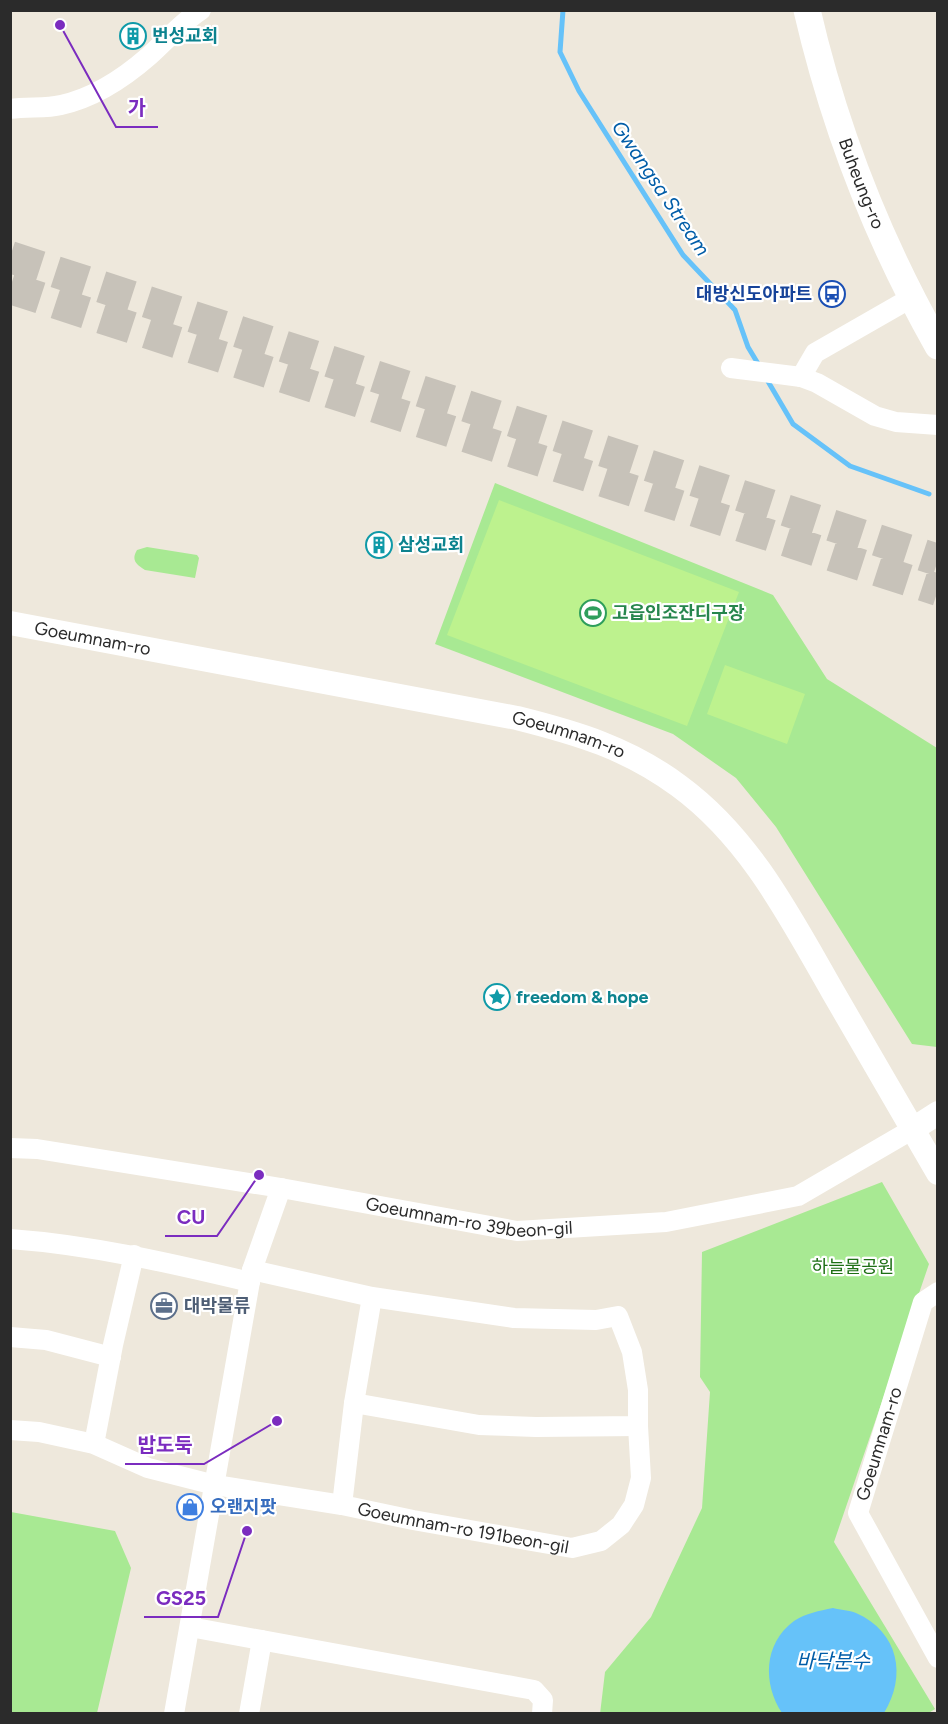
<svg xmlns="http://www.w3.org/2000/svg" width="948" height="1724" font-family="Figtree,'Noto Sans KR',sans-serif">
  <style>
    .green { fill: #a8e993 }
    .pitch { fill: #bdf28e }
    .water { fill: #66c2f9 }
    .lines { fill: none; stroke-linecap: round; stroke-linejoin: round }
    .stream { stroke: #66c2f9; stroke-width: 5 }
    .trunk-tunnel { stroke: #c7c2b9; stroke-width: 32; stroke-dasharray: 32 16; stroke-linecap: butt }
    .minor { stroke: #fff; stroke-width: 20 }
    .tertiary { stroke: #fff; stroke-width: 24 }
    .secondary { stroke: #fff; stroke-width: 27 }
    .labels { text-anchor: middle; stroke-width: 4.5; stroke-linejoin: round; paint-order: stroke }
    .culture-label { font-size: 18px; font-weight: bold; fill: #0d838f; stroke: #fff; text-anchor: start }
    .street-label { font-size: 18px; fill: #2b2b2b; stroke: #fff }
    .transit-label { font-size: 18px; font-weight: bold; fill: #164399; stroke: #fff; text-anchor: end }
    .leisure-label { font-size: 18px; font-weight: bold; fill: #27864d; stroke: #fff; text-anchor: start }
    .park-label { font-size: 18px; fill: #1d6f14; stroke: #fff }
    .service-label { font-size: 18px; font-weight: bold; fill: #4e5e75; stroke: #fff; text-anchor: start }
    .shop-label { font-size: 18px; font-weight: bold; fill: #366cbe; stroke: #fff; text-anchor: start }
    .water-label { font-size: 20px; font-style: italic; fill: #015da8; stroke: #fff }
    .leader { fill: none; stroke: #7b2cbf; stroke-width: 2 }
    .callout-dot { fill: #7b2cbf; stroke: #fff; stroke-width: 2 }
    .callout-label { font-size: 20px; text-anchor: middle; font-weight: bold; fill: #7b2cbf; stroke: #fff; stroke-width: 4.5; stroke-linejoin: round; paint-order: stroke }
  </style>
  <rect width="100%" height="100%" fill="#eee8dc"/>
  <path class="green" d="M495 483 773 595 827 679 937 748V1047L912 1044 776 827 736 778 673 734 435 644Z
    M147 547 197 555 199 558 195 578 145 570C136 564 131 560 137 550Z
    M882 1182 929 1264 834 1542 935 1709 927 1714H600L605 1672 651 1617 702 1508 710 1392 700 1377 702 1252Z
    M11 1512 115 1531 131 1568 97 1713H11Z"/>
  <path class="pitch" d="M499 500 739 592 687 726 447 635Z
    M725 665 805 694 787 744 707 714Z"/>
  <path class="water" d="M833 1608C841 1610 849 1610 856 1613 899 1632 907 1676 884 1713H782C763 1684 763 1644 794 1621 806 1613 819 1611 833 1608Z"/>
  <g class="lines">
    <path class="stream" d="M563 10 560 52 579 91 683 255 735 310 748 347 760 367
      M766 378 793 424 850 466 929 494"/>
    <path class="trunk-tunnel" d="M10 257 938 560
      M10 288 938 590"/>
    <g class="minor">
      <path d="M10 109C27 106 45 109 61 105 93 98 125 77 149 56 167 40 181 23 201 10"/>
      <path d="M731 368 801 377 817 383 875 416 896 422 938 425"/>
      <path d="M801 377 815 353 911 298"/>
      <path id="s1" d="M10 1148 37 1149 281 1188 517 1231 666 1222 798 1196 913 1129"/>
      <path d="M10 1239C92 1245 170 1263 250 1282"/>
      <path d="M252 1270 372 1297 514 1318 596 1320 618 1316 632 1352 638 1390V1426L536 1427 479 1425 354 1403 372 1297"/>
      <path d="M938 1292 923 1302 858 1513 938 1658"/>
      <path d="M10 1337 46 1340 111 1357"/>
      <path id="s2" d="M354 1403 342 1505 413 1520 572 1548 601 1541 621 1525 634 1505 641 1478 638 1426"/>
      <path d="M10 1430 39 1432 94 1444 148 1468 215 1485 342 1505"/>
      <path d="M94 1444 113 1345 134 1255"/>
      <path d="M190 1627 534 1690 543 1700 542 1714"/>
      <path d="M174 1714 252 1270 281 1188"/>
      <path d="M249 1714 262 1640"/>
    </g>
    <g class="tertiary">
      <path id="s3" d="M10 623 517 718C577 733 628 748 679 786 750 838 790 917 833 992 868 1052 903 1112 938 1173"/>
      <path d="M913 1129 938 1113"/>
    </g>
    <path class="secondary" id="s4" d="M807 10C834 127 879 242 938 346"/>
  </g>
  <defs>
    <symbol id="building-ring" viewBox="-11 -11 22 22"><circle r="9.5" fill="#fff" stroke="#0f9aa8" stroke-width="1.5"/><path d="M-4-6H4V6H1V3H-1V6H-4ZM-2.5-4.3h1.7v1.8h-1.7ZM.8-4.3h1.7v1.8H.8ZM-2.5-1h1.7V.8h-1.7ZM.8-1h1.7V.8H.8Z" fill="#0f9aa8"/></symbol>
    <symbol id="bus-ring" viewBox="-11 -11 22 22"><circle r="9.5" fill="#fff" stroke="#1a4fb4" stroke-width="1.5"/><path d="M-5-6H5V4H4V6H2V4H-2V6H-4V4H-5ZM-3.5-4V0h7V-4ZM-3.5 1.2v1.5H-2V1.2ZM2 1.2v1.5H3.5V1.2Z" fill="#1a4fb4"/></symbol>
    <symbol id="stadium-ring" viewBox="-11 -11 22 22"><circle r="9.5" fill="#fff" stroke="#2e9e5b" stroke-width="1.5"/><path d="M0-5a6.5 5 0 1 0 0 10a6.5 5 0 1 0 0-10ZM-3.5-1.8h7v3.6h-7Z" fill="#2e9e5b"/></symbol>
    <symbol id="sight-ring" viewBox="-11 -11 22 22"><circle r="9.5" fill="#fff" stroke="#0f9aa8" stroke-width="1.5"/><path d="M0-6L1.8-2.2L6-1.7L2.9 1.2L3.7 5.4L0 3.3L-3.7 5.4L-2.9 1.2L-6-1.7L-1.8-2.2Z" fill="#0f9aa8"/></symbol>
    <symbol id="office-ring" viewBox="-11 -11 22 22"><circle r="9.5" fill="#fff" stroke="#5c6f8a" stroke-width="1.5"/><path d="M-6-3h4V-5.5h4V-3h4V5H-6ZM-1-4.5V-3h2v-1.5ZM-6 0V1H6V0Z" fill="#5c6f8a"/></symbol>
    <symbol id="shop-ring" viewBox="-11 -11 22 22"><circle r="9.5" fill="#fff" stroke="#3f7fe0" stroke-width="1.5"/><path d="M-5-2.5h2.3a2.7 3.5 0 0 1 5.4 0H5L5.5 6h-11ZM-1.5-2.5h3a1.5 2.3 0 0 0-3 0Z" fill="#3f7fe0"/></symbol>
  </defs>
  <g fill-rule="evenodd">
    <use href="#building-ring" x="118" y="21" width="30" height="30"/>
    <use href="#bus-ring" x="817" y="279" width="30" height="30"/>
    <use href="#building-ring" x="364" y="530" width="30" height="30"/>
    <use href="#stadium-ring" x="578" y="598" width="30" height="30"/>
    <use href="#sight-ring" x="482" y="982" width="30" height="30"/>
    <use href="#office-ring" x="149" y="1291" width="30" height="30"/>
    <use href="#shop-ring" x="175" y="1492" width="30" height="30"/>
  </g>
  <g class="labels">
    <g class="culture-label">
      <text x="152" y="42">번성교회</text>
      <text x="398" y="551">삼성교회</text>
      <text x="516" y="1003">freedom &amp; hope</text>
    </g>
    <g class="street-label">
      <text dy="6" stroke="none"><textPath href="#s4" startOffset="182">Buheung-ro</textPath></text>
      <text dy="6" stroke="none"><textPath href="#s3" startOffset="84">Goeumnam-ro</textPath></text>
      <text dy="6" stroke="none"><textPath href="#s3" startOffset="570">Goeumnam-ro</textPath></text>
      <text dy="6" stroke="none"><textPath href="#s1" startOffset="465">Goeumnam-ro 39beon-gil</textPath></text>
      <text transform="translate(879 1444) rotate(-73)" y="6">Goeumnam-ro</text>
      <text dy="6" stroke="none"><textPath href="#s2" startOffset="226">Goeumnam-ro 191beon-gil</textPath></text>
    </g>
    <g class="transit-label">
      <text x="812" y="300">대방신도아파트</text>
    </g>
    <g class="leisure-label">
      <text x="612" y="619">고읍인조잔디구장</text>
    </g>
    <g class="park-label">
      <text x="853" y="1273">하늘물공원</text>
    </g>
    <g class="service-label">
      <text x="184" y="1312">대박물류</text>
    </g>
    <g class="shop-label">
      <text x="210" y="1513">오랜지팟</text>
    </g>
    <g class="water-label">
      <text transform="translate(661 188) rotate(56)" y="7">Gwangsa Stream</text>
      <text x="833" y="1668">바닥분수</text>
    </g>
  </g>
  <path class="leader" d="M60 25L116 127H158M259 1175L217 1236H165M277 1421L204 1464H125M247 1531L218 1617H144"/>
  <g class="callout-dot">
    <circle cx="60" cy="25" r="6"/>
    <circle cx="259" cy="1175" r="6"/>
    <circle cx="277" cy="1421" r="6"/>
    <circle cx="247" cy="1531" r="6"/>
  </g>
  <g class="callout-label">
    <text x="137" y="115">가</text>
    <text x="191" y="1224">CU</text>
    <text x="165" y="1452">밥도둑</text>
    <text x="181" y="1605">GS25</text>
  </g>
  <rect width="948" height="1724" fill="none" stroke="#2b2b2b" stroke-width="24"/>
</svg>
